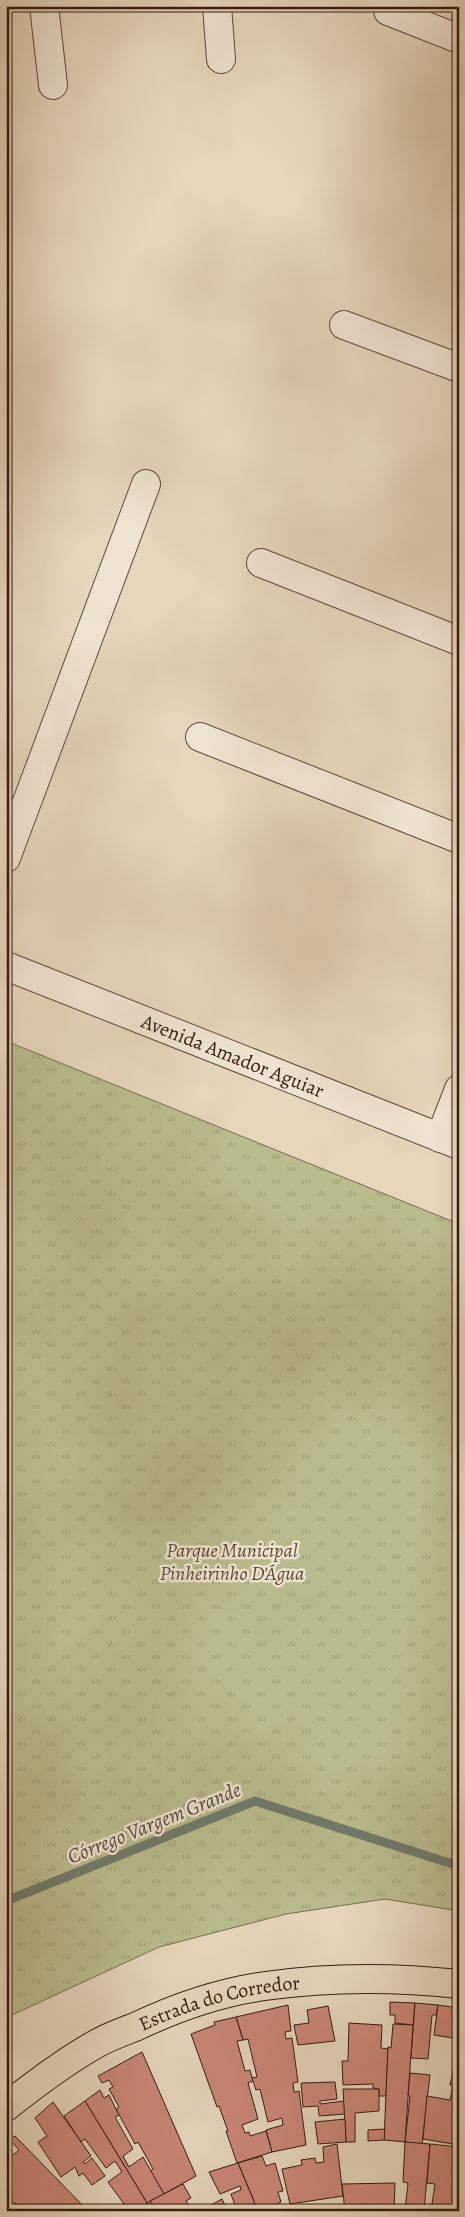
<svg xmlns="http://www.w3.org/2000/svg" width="465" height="2217" font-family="Alegreya,serif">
<defs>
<pattern id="grass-tufts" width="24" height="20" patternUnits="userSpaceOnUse" patternTransform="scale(1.25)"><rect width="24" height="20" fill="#babc8d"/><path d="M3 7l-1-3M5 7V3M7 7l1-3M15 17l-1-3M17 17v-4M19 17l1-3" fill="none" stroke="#a0a178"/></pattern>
</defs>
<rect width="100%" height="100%" fill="#e6d6bc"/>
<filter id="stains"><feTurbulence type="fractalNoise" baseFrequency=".004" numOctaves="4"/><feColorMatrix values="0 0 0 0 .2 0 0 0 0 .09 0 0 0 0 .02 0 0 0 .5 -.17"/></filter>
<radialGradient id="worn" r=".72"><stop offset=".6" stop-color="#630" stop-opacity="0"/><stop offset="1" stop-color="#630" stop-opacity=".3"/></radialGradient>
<path fill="url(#grass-tufts)" stroke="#786c4e" d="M 6,1041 L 459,1224 L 459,1911 L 385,1899 L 286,1914 L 159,1947 L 12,2015 L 6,2020 Z"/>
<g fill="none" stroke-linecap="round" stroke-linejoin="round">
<path stroke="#707a6d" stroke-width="9" d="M 6,1901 L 255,1801 L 459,1866"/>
</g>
<g fill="#cb8677" stroke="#351b0f">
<path d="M 390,2002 L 415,2003 L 413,2025 L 395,2023 L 395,2015 L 390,2015 Z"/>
<path d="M 415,2003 L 438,2005 L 436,2015 L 432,2015 L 428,2059 L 411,2058 Z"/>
<path d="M 288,2005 L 291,2031 L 285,2032 L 286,2039 L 292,2038 L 298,2082 L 293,2083 L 294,2092 L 299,2091 L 306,2145 L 272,2152 L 266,2130 L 283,2125 L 282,2118 L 268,2122 L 260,2089 L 256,2090 L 252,2078 L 257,2077 L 248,2039 L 243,2040 L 236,2017 Z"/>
<path d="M 438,2005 L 459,2008 L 459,2039 L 434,2035 Z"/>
<path d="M 328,2006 L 335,2041 L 298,2045 L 294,2025 L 309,2023 L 307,2010 Z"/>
<path d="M 236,2017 L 243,2040 L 237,2041 L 245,2071 L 250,2070 L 253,2081 L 248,2083 L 258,2119 L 242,2125 L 245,2133 L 249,2132 L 250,2136 L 266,2131 L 272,2152 L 237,2163 L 226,2131 L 228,2131 L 219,2106 L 217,2107 L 191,2034 L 215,2025 L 214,2022 Z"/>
<path d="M 349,2023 L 382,2025 L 381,2048 L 388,2049 L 386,2096 L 379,2096 L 379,2089 L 373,2088 L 373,2084 L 343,2085 L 342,2061 L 348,2061 Z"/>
<path d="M 393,2024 L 413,2025 L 405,2142 L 384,2140 L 388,2047 L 391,2048 Z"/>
<path d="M 142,2052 L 196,2176 L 164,2194 L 150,2171 L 153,2169 L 138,2142 L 135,2144 L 116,2109 L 119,2107 L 109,2089 L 113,2087 L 109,2080 L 102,2083 L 98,2076 Z"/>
<path d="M 455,2063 L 459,2063 L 459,2086 L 450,2085 Z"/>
<path d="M 410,2073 L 430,2075 L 422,2144 L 405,2142 L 410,2096 L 408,2095 Z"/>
<path d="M 335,2082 L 337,2099 L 320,2101 L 320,2104 L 344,2101 L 345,2114 L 319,2116 L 318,2106 L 303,2107 L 301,2083 Z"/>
<path d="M 453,2085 L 459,2086 L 459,2145 L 423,2139 L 427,2096 L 450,2100 Z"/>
<path d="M 343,2089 L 379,2089 L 379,2111 L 355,2113 L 355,2142 L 346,2142 Z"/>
<path d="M 100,2090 L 104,2098 L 109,2095 L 119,2115 L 115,2117 L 133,2149 L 123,2156 L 129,2167 L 143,2157 L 164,2194 L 147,2203 L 85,2101 Z"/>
<path d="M 85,2101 L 147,2203 L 139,2211 L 129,2211 L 108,2182 L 122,2172 L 115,2161 L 106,2168 L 85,2139 L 81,2142 L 64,2116 Z"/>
<path d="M 53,2102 L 91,2156 L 83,2162 L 85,2164 L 92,2158 L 105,2176 L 92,2185 L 83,2173 L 79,2176 L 75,2167 L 61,2177 L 38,2142 L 47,2136 L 35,2118 Z"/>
<path d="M 345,2119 L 346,2142 L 318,2144 L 315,2122 Z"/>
<path d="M 385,2129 L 384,2140 L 368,2141 L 368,2130 Z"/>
<path d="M 15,2136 L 88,2211 L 27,2211 L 6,2198 L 6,2148 L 13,2155 L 19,2150 L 10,2140 Z"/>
<path d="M 405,2142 L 430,2144 L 424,2211 L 405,2211 L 408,2183 L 403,2182 Z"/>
<path d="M 337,2144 L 343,2196 L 290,2204 L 282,2169 L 302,2165 L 301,2160 L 315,2158 L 316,2163 L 324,2162 L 323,2147 Z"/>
<path d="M 430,2144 L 459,2147 L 459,2183 L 454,2211 L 431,2211 L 435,2184 L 427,2183 Z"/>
<path d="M 262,2156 L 266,2166 L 275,2163 L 283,2191 L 278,2192 L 281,2202 L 278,2203 L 280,2211 L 258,2211 L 238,2163 Z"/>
<path d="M 238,2163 L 258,2211 L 230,2211 L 236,2208 L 231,2194 L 241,2190 L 240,2186 L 220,2194 L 209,2172 Z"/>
<path d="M 395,2183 L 394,2211 L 345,2211 L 342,2184 Z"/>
<path d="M 183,2184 L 191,2198 L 186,2201 L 193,2211 L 157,2211 L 150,2201 Z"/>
<path d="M 222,2199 L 228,2211 L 200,2211 Z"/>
<path d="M 150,2201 L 157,2211 L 139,2211 L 147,2203 Z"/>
</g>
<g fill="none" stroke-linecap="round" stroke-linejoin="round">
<g stroke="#614a3a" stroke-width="30">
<g id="minor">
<path d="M 44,6 L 53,85"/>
<path d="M 217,6 L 221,59"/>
<path d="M 388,11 L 459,39"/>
<path d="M 344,325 L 459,368"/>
<path d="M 261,563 L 459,641"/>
<path d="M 200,737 L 459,839"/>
<path d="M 6,858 L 146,484"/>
<path id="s1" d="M 6,966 L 459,1145"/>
<path d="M 440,1138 L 459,1089"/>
</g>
</g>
<g stroke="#351b0f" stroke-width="30">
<g id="major">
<path id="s2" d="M 6,2107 C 35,2084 64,2062 96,2044 C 108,2037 122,2032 135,2027 C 175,2008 221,1992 265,1986 C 328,1977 395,1977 459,1984"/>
</g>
</g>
<use href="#minor" stroke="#efe4d3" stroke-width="28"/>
<use href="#major" stroke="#e6d6bc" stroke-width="28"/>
</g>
<g text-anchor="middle" stroke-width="5" stroke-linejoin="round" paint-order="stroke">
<g font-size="20" fill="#351b0f" stroke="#efe4d3">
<text dy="7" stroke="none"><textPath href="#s1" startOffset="244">Avenida Amador Aguiar</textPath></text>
<text dy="7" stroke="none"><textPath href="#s2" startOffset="241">Estrada do Corredor</textPath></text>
</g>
<g font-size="20" font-style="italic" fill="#5d4b35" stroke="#efe4d3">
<text x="232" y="1557">Parque Municipal<tspan x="232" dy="23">Pinheirinho D'Água</tspan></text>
</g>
<g font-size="21" font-style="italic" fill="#524a3e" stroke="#efe4d3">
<text transform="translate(154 1823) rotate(-22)" y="7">Córrego Vargem Grande</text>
</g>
</g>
<rect width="465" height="2217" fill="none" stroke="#e6d6bc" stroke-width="25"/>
<rect x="8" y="8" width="450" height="2202" fill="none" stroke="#351b0f" stroke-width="2.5"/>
<rect x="12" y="12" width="440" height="2192" fill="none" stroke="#351b0f"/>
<rect width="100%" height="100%" filter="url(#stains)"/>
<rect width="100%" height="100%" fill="url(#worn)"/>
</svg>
